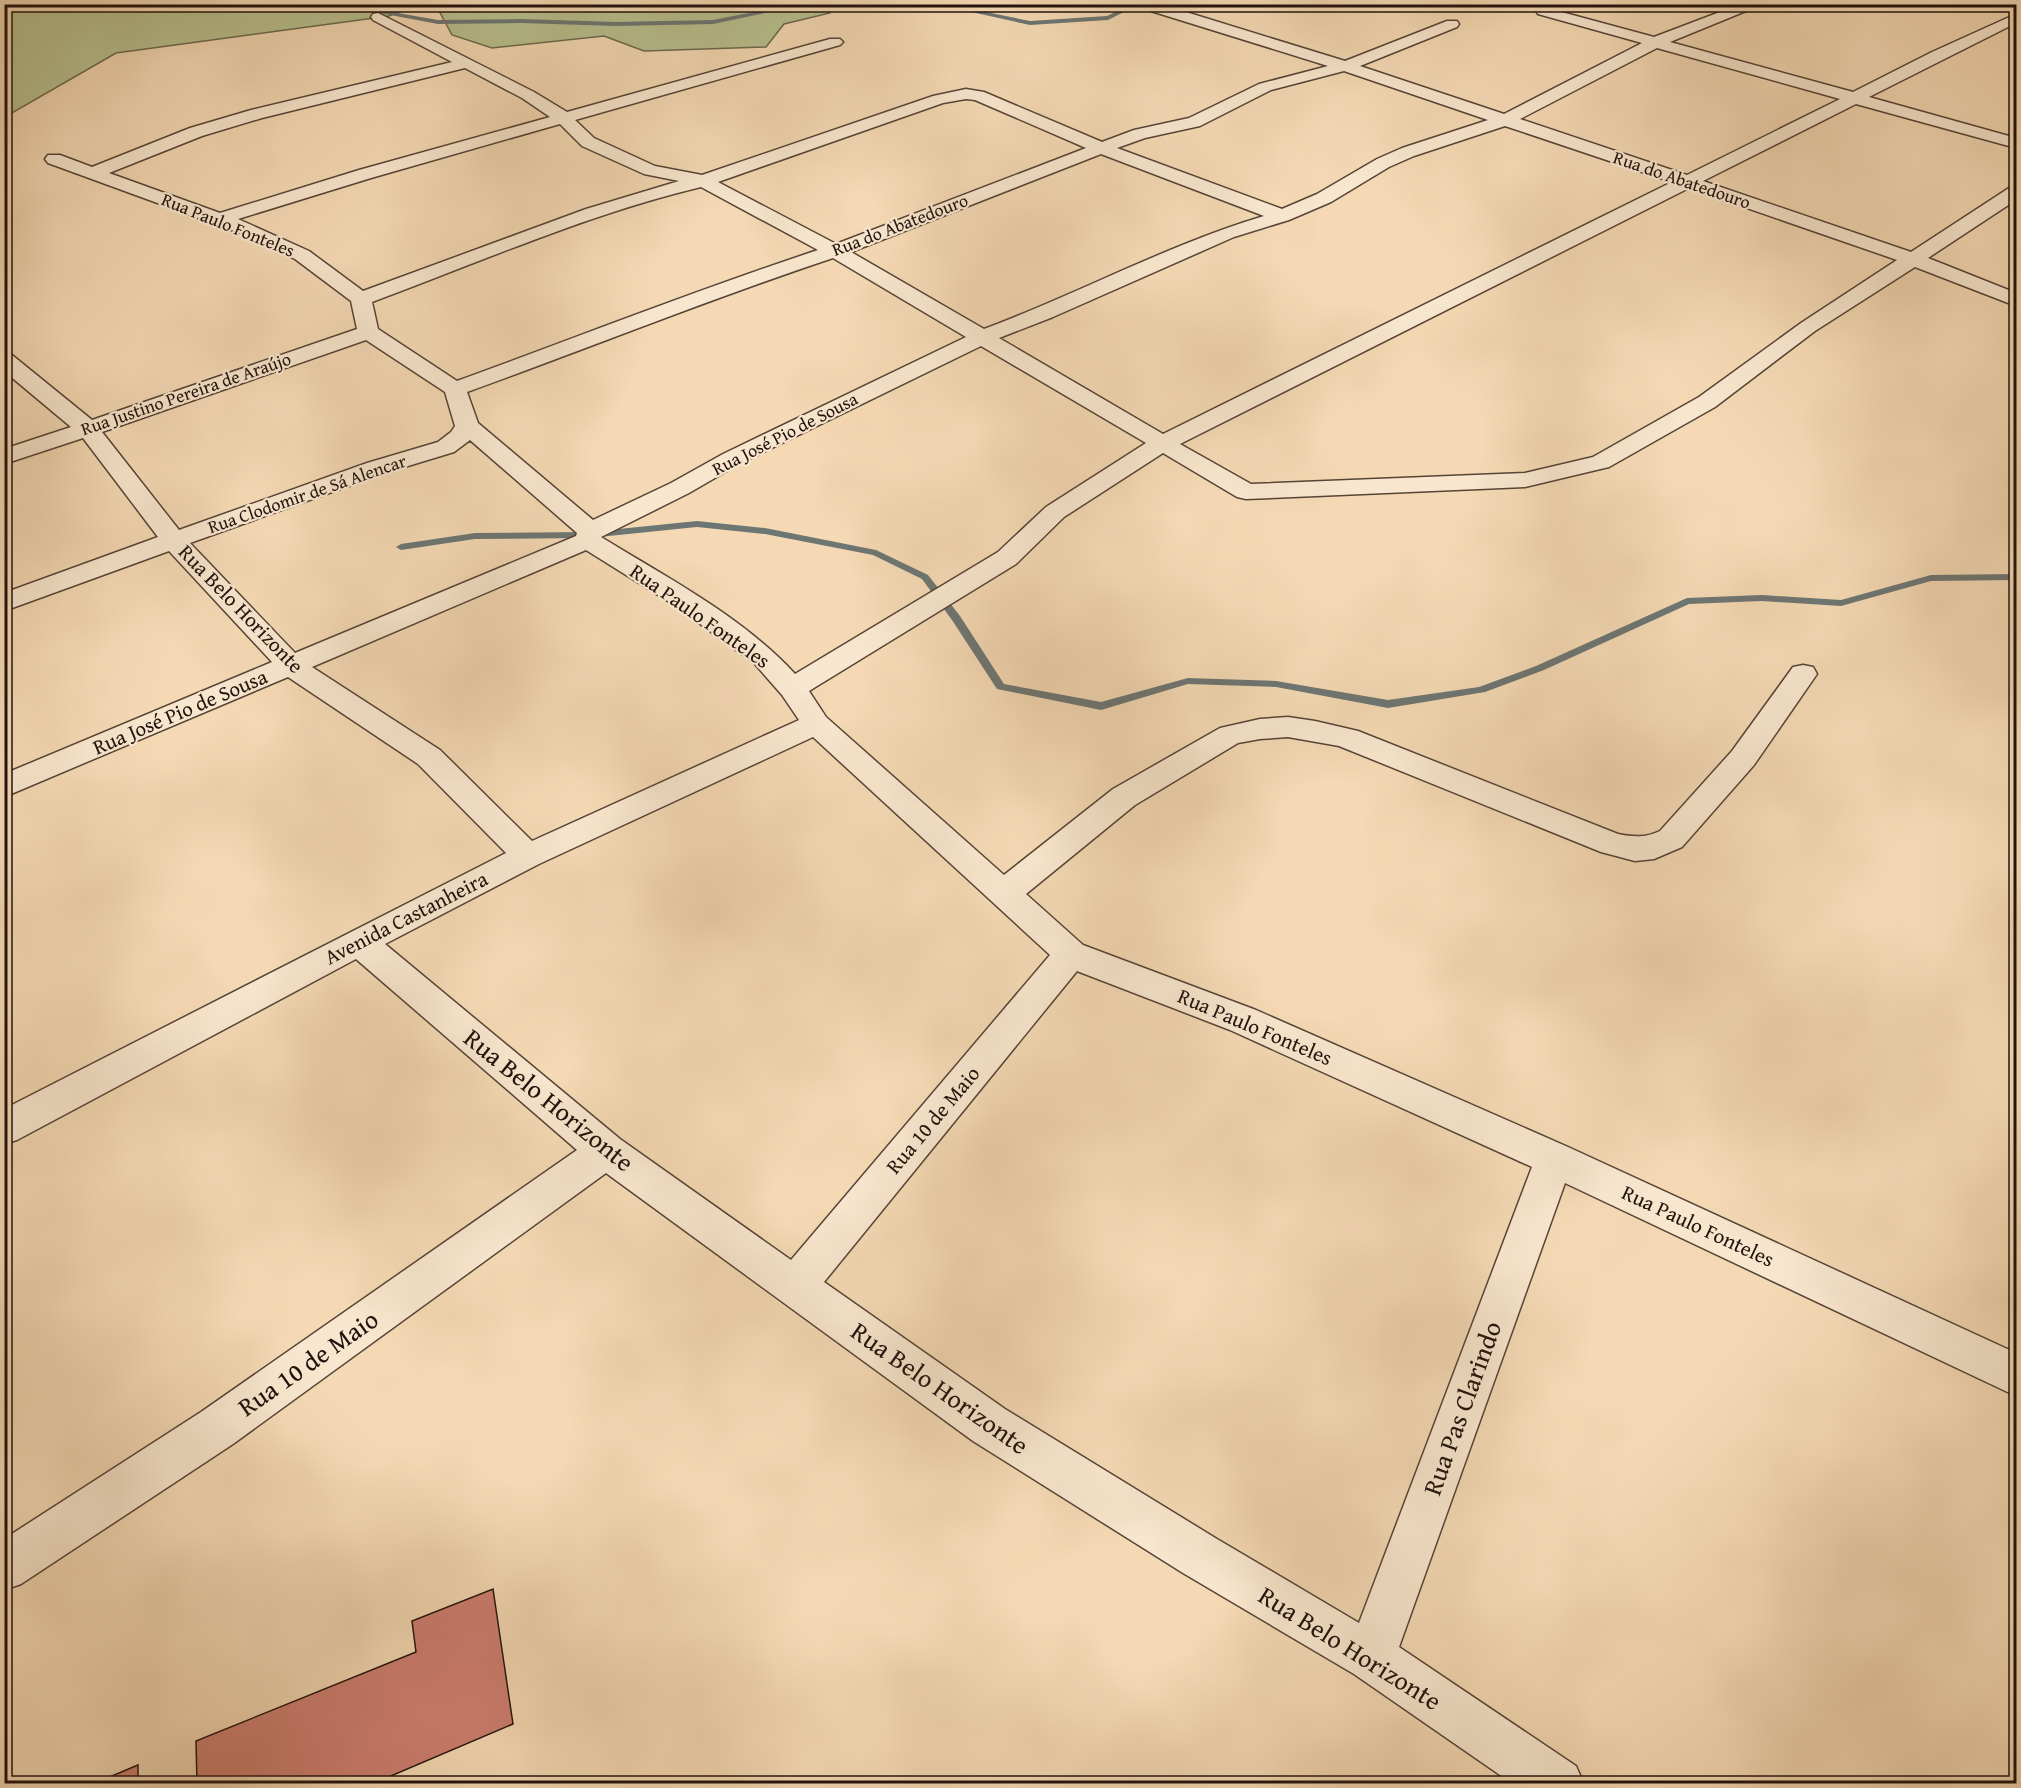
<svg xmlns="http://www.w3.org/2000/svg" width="2021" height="1788" font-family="'Gentium Book Plus',serif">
<rect width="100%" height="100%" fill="#f4d9b4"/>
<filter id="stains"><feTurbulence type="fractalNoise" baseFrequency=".00333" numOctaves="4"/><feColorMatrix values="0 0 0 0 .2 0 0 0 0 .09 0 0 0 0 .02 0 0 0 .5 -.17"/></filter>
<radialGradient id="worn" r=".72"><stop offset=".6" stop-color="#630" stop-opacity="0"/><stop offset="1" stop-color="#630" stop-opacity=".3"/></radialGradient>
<g fill="#b8c08f" stroke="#6c694e" stroke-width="1.5">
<path d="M 5,5 L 416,5 L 389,16 L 116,53 L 5,117 Z"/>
<path d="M 501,5 L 829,4 L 830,13 L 784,24 L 766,47 L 644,51 L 604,36 L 492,48 L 452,35 L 438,9 L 486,9 Z"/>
</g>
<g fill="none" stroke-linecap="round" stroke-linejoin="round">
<g fill="#6d7673" fill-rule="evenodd">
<path d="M 332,4 L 346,4 L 438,20 L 521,19 L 616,22 L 713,20 L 794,4 L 807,4 L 713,24 L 616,26 L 521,23 L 438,24 Z"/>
<path d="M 935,4 L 947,4 L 1030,21 L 1107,16 L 1133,4 L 1140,4 L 1108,20 L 1030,25 Z"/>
<path d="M 697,521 L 765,528 L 876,550 L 928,575 L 960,616 L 1004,684 L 1101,702 L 1188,678 L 1276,681 L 1388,700 L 1479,687 L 1536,666 L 1687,598 L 1762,595 L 1841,600 L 1931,575 L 2016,574 L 2016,580 L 1931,581 L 1841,606 L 1762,601 L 1689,604 L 1544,670 L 1485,692 L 1388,708 L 1276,687 L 1188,684 L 1101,710 L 997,689 L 952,620 L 922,579 L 873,555 L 765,534 L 697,527 L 589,538 L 475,539 L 401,550 L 396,547 L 401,544 L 475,533 L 589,532 Z"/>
</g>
</g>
<g fill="#cd7e70" stroke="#21120c" stroke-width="1.5">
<path d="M 493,1589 L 513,1724 L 372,1784 L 197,1784 L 196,1741 L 416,1652 L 412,1621 Z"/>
<path d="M 138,1765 L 138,1784 L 93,1784 Z"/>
</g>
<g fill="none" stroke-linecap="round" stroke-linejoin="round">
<g stroke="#564436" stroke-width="3">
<path id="minor" d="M 1136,4 L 1160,4 L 1345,61 L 1447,21 L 1457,21 L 1459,24 L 1457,27 L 1360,66 L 1504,114 L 1642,43 L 1538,14 L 1536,11 L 1543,7 L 1654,37 L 1741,4 L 1763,4 L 1670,42 L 1853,92 L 1932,52 L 2016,14 L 2016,23 L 1869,97 L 2016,138 L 2016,148 L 1856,104 L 1703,181 L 1911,252 L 2009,188 L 2016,187 L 2016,200 L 1928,258 L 2016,293 L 2016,306 L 1915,267 L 1815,331 L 1715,407 L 1609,467 L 1525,487 L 1246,499 L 1237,497 L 1163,453 L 1064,517 L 1016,564 L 809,691 L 826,717 L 1004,875 L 1113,789 L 1220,728 L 1260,719 L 1288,717 L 1315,721 L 1358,731 L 1618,834 C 1634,837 1645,838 1660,831 L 1732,751 L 1793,667 L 1803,665 L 1813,667 L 1817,674 L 1754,765 L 1682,847 L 1654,859 L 1635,861 L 1601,852 L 1339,746 L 1288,737 L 1260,739 L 1238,743 L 1135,805 L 1026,894 L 1083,945 L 1256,1010 L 1568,1147 L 2016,1353 L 2016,1396 L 1565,1183 L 1399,1647 L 1576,1766 L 1584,1784 L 1513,1784 L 1354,1674 L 1183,1573 L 973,1441 L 606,1173 L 233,1444 L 21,1584 L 4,1590 L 4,1539 L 201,1412 L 577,1150 L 356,959 L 17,1140 L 4,1144 L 4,1109 L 506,853 L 418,764 L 288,677 L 4,797 L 4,774 L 272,662 L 169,551 L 4,611 L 4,593 L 158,537 L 83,438 L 4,464 L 4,449 L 71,427 L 4,371 L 4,354 L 12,355 L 92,420 L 357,329 L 351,301 L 295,259 L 245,235 L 48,163 L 45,159 L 48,155 L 60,155 L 92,167 L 190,128 L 251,110 L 452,62 L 373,20 L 371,17 L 373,14 L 378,13 L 534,92 L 567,112 L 830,39 L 840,39 L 843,42 L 840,45 L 575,120 L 594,138 L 655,166 L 702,175 L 933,96 L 966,89 L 984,92 L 1102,142 L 1134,130 L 1189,118 L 1259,84 L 1328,66 L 1138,7 ZM 1657,48 L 1840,99 L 1687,175 L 1520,119 ZM 465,68 L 522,98 L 550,117 L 359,170 L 220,213 L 109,173 L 202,136 L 262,118 ZM 1344,71 L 1488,120 L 1402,148 L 1377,159 L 1317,194 L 1282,209 L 1117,148 L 1145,138 L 1200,126 L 1271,90 ZM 966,99 L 975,100 L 1086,148 L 836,244 L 718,182 L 943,103 ZM 560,124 L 582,146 L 644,174 L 679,181 L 586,209 L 363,291 L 309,251 L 238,219 L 371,178 ZM 1505,126 L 1672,182 L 1163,434 L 999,338 L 1053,317 L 1234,237 L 1289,220 L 1331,202 L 1389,167 L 1414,156 ZM 1101,154 L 1264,216 C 1167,245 1078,294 984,329 L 851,252 ZM 701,187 L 818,250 C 697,290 578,337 457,381 L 378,329 L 372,302 C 480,262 588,214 701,187 ZM 1689,188 L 1897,260 L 1801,323 L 1699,397 L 1593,457 L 1525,473 L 1251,484 L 1180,444 ZM 833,258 L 966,337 L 723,454 L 671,483 L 593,520 L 478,423 L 467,392 C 589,348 710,299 833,258 ZM 366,340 L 445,392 L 455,426 L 451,432 L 438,442 L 367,463 L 179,530 L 102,432 ZM 981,346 L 1146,443 L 1046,507 L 998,552 L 795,674 C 743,617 666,577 601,537 L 689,493 L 739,464 ZM 470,440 L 577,533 L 576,536 L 295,653 L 190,543 L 385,473 L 454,452 ZM 586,550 L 674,605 L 754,663 L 782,695 L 799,720 L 532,841 L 440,750 L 312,667 ZM 813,737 L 1050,955 L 791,1260 L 620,1139 L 385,944 L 539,864 ZM 1077,971 L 1230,1030 L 1532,1167 L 1359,1623 L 1217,1539 L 1005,1409 L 824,1282 Z"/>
</g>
<use href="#minor" fill="#f8e6ce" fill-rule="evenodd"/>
</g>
<g text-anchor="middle" stroke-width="4.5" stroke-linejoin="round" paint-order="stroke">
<g font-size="18" fill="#21120c" stroke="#f8e6ce">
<text transform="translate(1682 180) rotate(19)" y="6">Rua do Abatedouro</text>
<text transform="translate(228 225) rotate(22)" y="6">Rua Paulo Fonteles</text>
<text transform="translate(900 225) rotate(-21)" y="6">Rua do Abatedouro</text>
<text transform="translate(186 394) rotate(-19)" y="6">Rua Justino Pereira de Araújo</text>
<text transform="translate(785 434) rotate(-27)" y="6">Rua José Pio de Sousa</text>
<text transform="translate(307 494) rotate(-19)" y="6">Rua Clodomir de Sá Alencar</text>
</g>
<g font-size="21" fill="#21120c" stroke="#f8e6ce">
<text transform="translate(241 609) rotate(46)" y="7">Rua Belo Horizonte</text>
<text transform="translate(700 616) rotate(35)" y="7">Rua Paulo Fonteles</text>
<text transform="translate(180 712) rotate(-23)" y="7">Rua José Pio de Sousa</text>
<text transform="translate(406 918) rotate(-27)" y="7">Avenida Castanheira</text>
<text transform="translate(1255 1027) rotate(23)" y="7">Rua Paulo Fonteles</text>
<text transform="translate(933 1120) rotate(-50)" y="7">Rua 10 de Maio</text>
<text transform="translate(1698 1226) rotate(25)" y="7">Rua Paulo Fonteles</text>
</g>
<g font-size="26" fill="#21120c" stroke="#f8e6ce">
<text transform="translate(549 1100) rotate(39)" y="9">Rua Belo Horizonte</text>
<text transform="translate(308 1363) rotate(-35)" y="9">Rua 10 de Maio</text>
<text transform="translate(940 1388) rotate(35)" y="9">Rua Belo Horizonte</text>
<text transform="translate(1462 1408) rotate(-70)" y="9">Rua Pas Clarindo</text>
<text transform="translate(1350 1648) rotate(32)" y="9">Rua Belo Horizonte</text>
</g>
</g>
<rect width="2021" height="1788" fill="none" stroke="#f4d9b4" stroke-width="24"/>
<rect x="6" y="6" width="2009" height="1776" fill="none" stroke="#21120c" stroke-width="3"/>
<rect x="12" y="12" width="1997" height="1764" fill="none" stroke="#21120c" stroke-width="1.5"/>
<rect width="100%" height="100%" filter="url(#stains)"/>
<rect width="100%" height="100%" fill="url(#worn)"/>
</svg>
